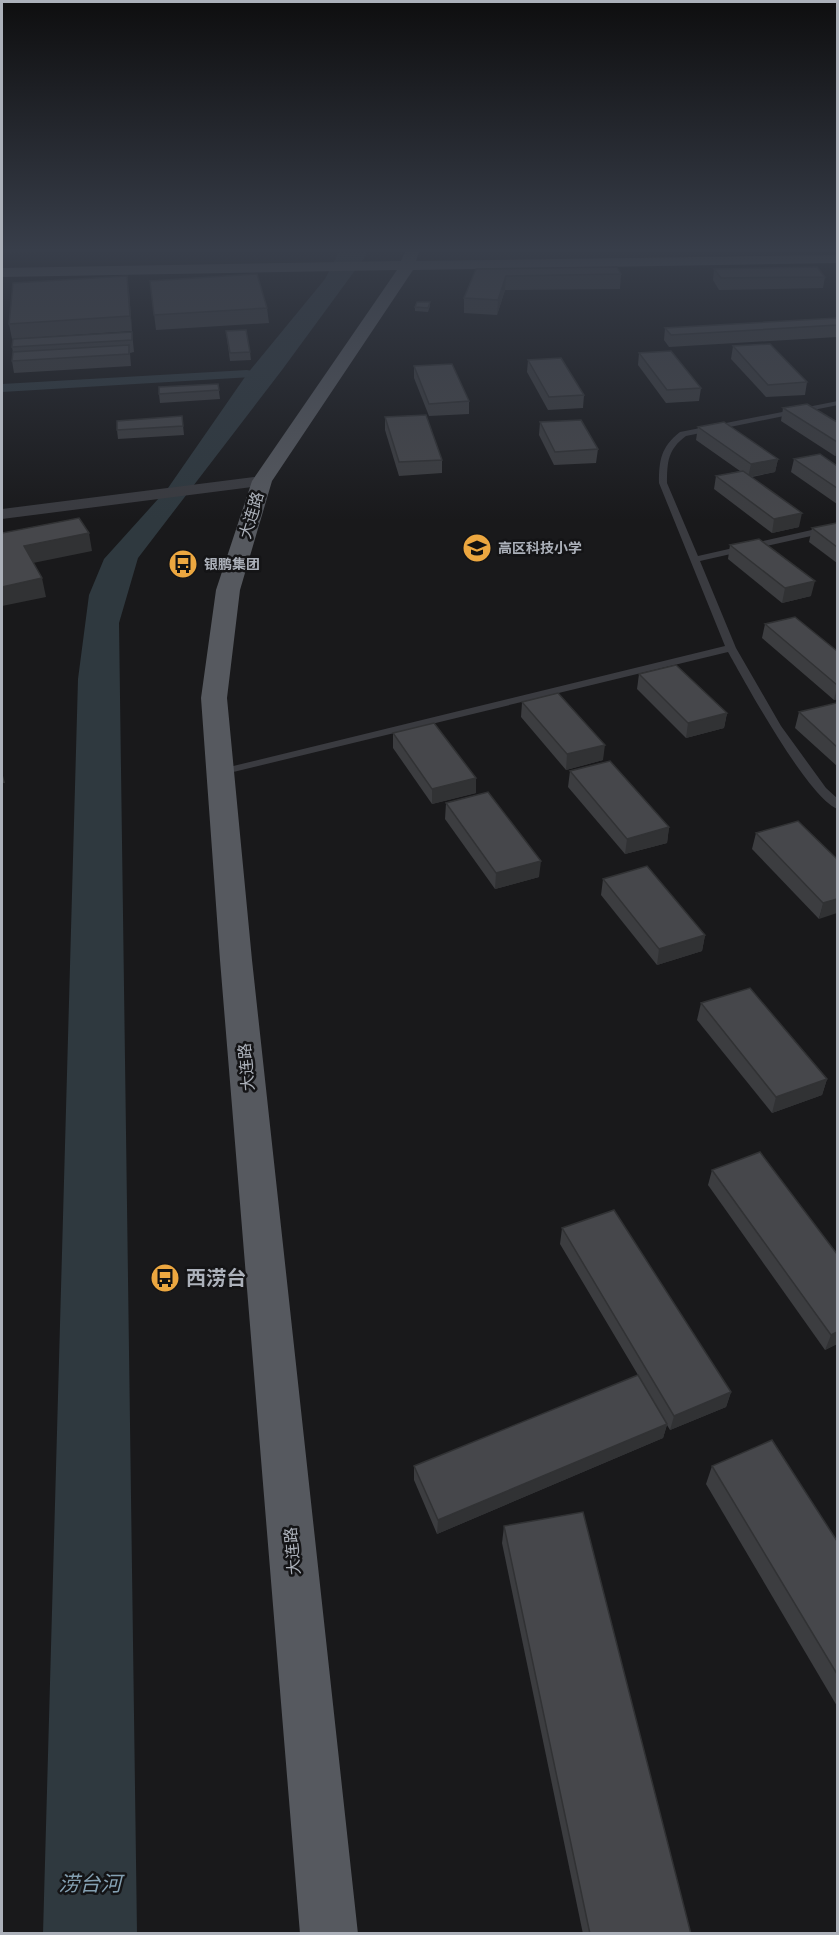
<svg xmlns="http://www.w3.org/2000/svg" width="839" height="1935" font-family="Roboto,'Noto Sans SC',sans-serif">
<rect width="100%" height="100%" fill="#19191b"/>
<path fill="#2f393f" d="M 337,250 L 366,250 L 367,254 L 282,370 L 138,558 L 119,623 L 137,1933 L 43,1934 L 78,679 L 89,595 L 104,559 L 168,488 L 247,374 L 325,279 L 338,254 Z"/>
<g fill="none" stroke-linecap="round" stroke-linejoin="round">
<path fill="#2f393f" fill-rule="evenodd" d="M 247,370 L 252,371 L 254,374 L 252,377 L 2,392 L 2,384 Z"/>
<path fill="#3a3b40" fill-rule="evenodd" d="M 838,401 L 838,405 L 686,436 C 668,449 667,462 667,483 L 698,556 L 838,524 L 838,530 L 700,561 L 736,648 L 781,726 L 826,788 L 838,799 L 838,809 C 809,800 745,682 728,652 L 221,775 L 215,772 L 221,769 L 725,646 L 659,483 C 659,460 661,447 680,432 Z"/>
<path fill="#3a3b40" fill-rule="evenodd" d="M 262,476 L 268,477 L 270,481 L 268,485 L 2,519 L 2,509 Z"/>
<path fill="#56595f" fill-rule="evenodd" d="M 406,250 L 420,250 L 416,261 L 838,255 L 838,263 L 413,270 L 272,481 L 240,590 L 227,698 L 252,960 L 358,1934 L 300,1934 L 220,960 L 201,698 L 216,590 L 252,481 L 397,270 L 2,277 L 2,268 L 401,261 Z"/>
</g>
<g fill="#3c3d40">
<path d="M 2,250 L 115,250 L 115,251 L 2,253 Z"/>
<path d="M 476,269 L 621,274 L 620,289 L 505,290 L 497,315 L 464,313 L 464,298 Z"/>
<path d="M 714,269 L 825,277 L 823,288 L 719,290 L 713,280 Z"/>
<path d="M 150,281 L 267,308 L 269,323 L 156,330 Z"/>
<path d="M 129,291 L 132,331 L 12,339 L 9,324 Z"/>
<path d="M 430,302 L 430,306 L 428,312 L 415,311 L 415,307 Z"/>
<path d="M 837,318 L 837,337 L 669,347 L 664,340 L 665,328 Z"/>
<path d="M 226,331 L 250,352 L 251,360 L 230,361 Z"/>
<path d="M 132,332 L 134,352 L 130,353 L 131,366 L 14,373 L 12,361 L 13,353 L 12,347 Z"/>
<path d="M 733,346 L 807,382 L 805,395 L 766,397 L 731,359 Z"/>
<path d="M 639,353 L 701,388 L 699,401 L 666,403 L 638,365 Z"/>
<path d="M 528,360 L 584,395 L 583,408 L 548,410 L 527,372 Z"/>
<path d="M 414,366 L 469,401 L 469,414 L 429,416 L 414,378 Z"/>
<path d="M 218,384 L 220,399 L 160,403 L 159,394 Z"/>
<path d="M 783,408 L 837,422 L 837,455 L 835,456 L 781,421 Z"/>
<path d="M 182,416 L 184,435 L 118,439 L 117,430 Z"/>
<path d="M 385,417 L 442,460 L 442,473 L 399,476 L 385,430 Z"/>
<path d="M 540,422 L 598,449 L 596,463 L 554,465 L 539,435 Z"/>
<path d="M 698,427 L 778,459 L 775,472 L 752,477 L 799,527 L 772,533 L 714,489 L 716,476 L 740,471 L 696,440 Z"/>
<path d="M 794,459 L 837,466 L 837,504 L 791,472 Z"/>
<path d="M 837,523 L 837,563 L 809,542 L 812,528 Z"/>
<path d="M 730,545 L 811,596 L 782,603 L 728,559 Z"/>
<path d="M 765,624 L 837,651 L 837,699 L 834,700 L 762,638 Z"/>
<path d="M 639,674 L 727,713 L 724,728 L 686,738 L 637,689 Z"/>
<path d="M 522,702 L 603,760 L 566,770 L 521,717 Z"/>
<path d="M 837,704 L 837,766 L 795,728 L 799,712 Z"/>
<path d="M 393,733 L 476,778 L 476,793 L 432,804 L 393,748 Z"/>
<path d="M 570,771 L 669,827 L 667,843 L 625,854 L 568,787 Z"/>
<path d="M 446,803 L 539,877 L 495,889 L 445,819 Z"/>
<path d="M 756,833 L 837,859 L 819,919 L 752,849 Z"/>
<path d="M 603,879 L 705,935 L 702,951 L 657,965 L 601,895 Z"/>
<path d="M 701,1003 L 827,1079 L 822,1095 L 772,1113 L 697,1020 Z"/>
<path d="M 712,1170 L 837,1254 L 837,1344 L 825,1350 L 708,1185 Z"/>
<path d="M 562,1228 L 731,1392 L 726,1407 L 670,1430 L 667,1425 L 663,1438 L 437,1534 L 414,1480 L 414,1466 L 638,1375 L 560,1244 Z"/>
<path d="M 712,1466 L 837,1541 L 837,1706 L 706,1484 Z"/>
<path d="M 504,1526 L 691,1934 L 583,1934 L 502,1543 Z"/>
</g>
<g fill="#313234">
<path d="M 127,276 L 129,291 L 132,331 L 130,316 Z"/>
<path d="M 506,276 L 505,290 L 497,315 L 498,300 Z"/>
<path d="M 837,445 L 837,455 L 835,456 Z"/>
<path d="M 778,459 L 775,472 L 748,477 L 751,464 Z"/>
<path d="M 802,513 L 799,527 L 772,533 L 774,519 Z"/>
<path d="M 89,533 L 92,551 L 28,564 L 24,546 Z"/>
<path d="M 42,578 L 46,597 L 2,606 L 2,587 Z"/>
<path d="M 815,581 L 811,596 L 782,603 L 785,588 Z"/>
<path d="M 837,686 L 837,699 L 834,700 Z"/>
<path d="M 727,713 L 724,728 L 686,738 L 688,723 Z"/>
<path d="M 605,745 L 603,760 L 566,770 L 567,754 Z"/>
<path d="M 2,772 L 5,783 L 2,783 Z"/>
<path d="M 476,778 L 476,793 L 432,804 L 432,789 Z"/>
<path d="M 669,827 L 667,843 L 625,854 L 627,839 Z"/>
<path d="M 541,861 L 539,877 L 495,889 L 496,873 Z"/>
<path d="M 837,899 L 837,913 L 819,919 L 823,903 Z"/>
<path d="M 705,935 L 702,951 L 657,965 L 659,949 Z"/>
<path d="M 827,1079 L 822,1095 L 772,1113 L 776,1097 Z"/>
<path d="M 837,1332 L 837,1344 L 825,1350 L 831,1335 Z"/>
<path d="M 731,1392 L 726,1407 L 670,1430 L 674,1416 Z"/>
<path d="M 667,1424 L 663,1438 L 437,1534 L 438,1520 Z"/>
</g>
<g fill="#46474b" stroke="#313234" stroke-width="1.5">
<path d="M 617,267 L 621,274 L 506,276 L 498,300 L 464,298 L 476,269 Z"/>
<path d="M 817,267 L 825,277 L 721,278 L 714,269 Z"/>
<path d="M 257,274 L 267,308 L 154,315 L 150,281 Z"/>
<path d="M 127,276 L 130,316 L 9,324 L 13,283 Z"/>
<path d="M 417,302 L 430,302 L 428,308 L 415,307 Z"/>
<path d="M 837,318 L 837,325 L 671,335 L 665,328 Z"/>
<path d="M 246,330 L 250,352 L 230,353 L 226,331 Z"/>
<path d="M 132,332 L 132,340 L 12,347 L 13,339 Z"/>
<path d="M 770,344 L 807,382 L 768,385 L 733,346 Z"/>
<path d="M 129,345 L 129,354 L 12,361 L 13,352 Z"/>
<path d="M 671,351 L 701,388 L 667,390 L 639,353 Z"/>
<path d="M 561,358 L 584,395 L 549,397 L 528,360 Z"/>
<path d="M 452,364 L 469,401 L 429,404 L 414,366 Z"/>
<path d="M 218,384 L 219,390 L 159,394 L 159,387 Z"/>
<path d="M 807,404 L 837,422 L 837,442 L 783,408 Z"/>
<path d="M 426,415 L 442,460 L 399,462 L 385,417 Z"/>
<path d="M 182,416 L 183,426 L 117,430 L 117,421 Z"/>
<path d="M 581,420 L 598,449 L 555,452 L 540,422 Z"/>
<path d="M 724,422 L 778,459 L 751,464 L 698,427 Z"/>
<path d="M 820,454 L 837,466 L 837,488 L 794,459 Z"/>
<path d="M 743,471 L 802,513 L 774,519 L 716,476 Z"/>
<path d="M 79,518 L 89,533 L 24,546 L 42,578 L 2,587 L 2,533 Z"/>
<path d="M 837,523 L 837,547 L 812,528 Z"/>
<path d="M 759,539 L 815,581 L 785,588 L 730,545 Z"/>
<path d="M 795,617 L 837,651 L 837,685 L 765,624 Z"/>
<path d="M 676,665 L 727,713 L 688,723 L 639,674 Z"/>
<path d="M 558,693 L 605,745 L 567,754 L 522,702 Z"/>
<path d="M 836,703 L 837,704 L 837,747 L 799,712 Z"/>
<path d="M 434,723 L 476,778 L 432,789 L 393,733 Z"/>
<path d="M 610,761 L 669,827 L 627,839 L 570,771 Z"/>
<path d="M 488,792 L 541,861 L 496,873 L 446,803 Z"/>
<path d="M 798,821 L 837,859 L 837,899 L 823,903 L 756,833 Z"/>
<path d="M 647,866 L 705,935 L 659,949 L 603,879 Z"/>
<path d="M 750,988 L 827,1079 L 776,1097 L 701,1003 Z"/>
<path d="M 760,1152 L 837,1254 L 837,1332 L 831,1335 L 712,1170 Z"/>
<path d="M 614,1210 L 731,1392 L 674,1416 L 562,1228 Z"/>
<path d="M 638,1375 L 667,1424 L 438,1520 L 414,1466 Z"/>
<path d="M 772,1440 L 837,1541 L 837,1674 L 712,1466 Z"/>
<path d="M 583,1512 L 691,1934 L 590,1934 L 504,1526 Z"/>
</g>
<linearGradient id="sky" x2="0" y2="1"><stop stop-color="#0e0e0f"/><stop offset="0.48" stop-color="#383e4a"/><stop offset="1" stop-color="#383e4a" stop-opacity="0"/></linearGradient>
<rect width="839" height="521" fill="url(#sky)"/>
<defs>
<g id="school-disc" transform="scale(1.5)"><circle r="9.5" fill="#eca740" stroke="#141416"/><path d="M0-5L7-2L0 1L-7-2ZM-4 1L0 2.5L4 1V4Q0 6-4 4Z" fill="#111"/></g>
<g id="bus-disc" transform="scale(1.5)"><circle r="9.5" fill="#eca740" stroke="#141416"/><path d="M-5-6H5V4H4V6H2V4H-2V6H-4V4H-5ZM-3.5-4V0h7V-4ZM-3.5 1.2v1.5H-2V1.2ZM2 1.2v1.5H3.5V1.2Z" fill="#111"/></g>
</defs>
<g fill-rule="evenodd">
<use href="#school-disc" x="477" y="548"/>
<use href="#bus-disc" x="183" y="564"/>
<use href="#bus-disc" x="165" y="1278"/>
</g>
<g text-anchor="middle" stroke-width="5" stroke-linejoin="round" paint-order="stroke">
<g font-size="14" font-weight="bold" fill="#acb1ba" stroke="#141416" text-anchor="start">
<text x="498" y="553">高区科技小学</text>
<text x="204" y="569">银鹏集团</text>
</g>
<g font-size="16" fill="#acb1ba" stroke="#141416">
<text transform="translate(251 515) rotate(-73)" y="6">大连路</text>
<text transform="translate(246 1067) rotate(-95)" y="6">大连路</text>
<text transform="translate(292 1551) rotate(-95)" y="6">大连路</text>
</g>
<g font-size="20" font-weight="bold" fill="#acb1ba" stroke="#141416" text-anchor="start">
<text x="186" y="1285">西涝台</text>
</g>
<g font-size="21" font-style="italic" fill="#85a1b3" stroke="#141416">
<text x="90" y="1891">涝台河</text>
</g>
</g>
<rect width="839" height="1935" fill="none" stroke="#acb1ba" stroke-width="6"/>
</svg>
